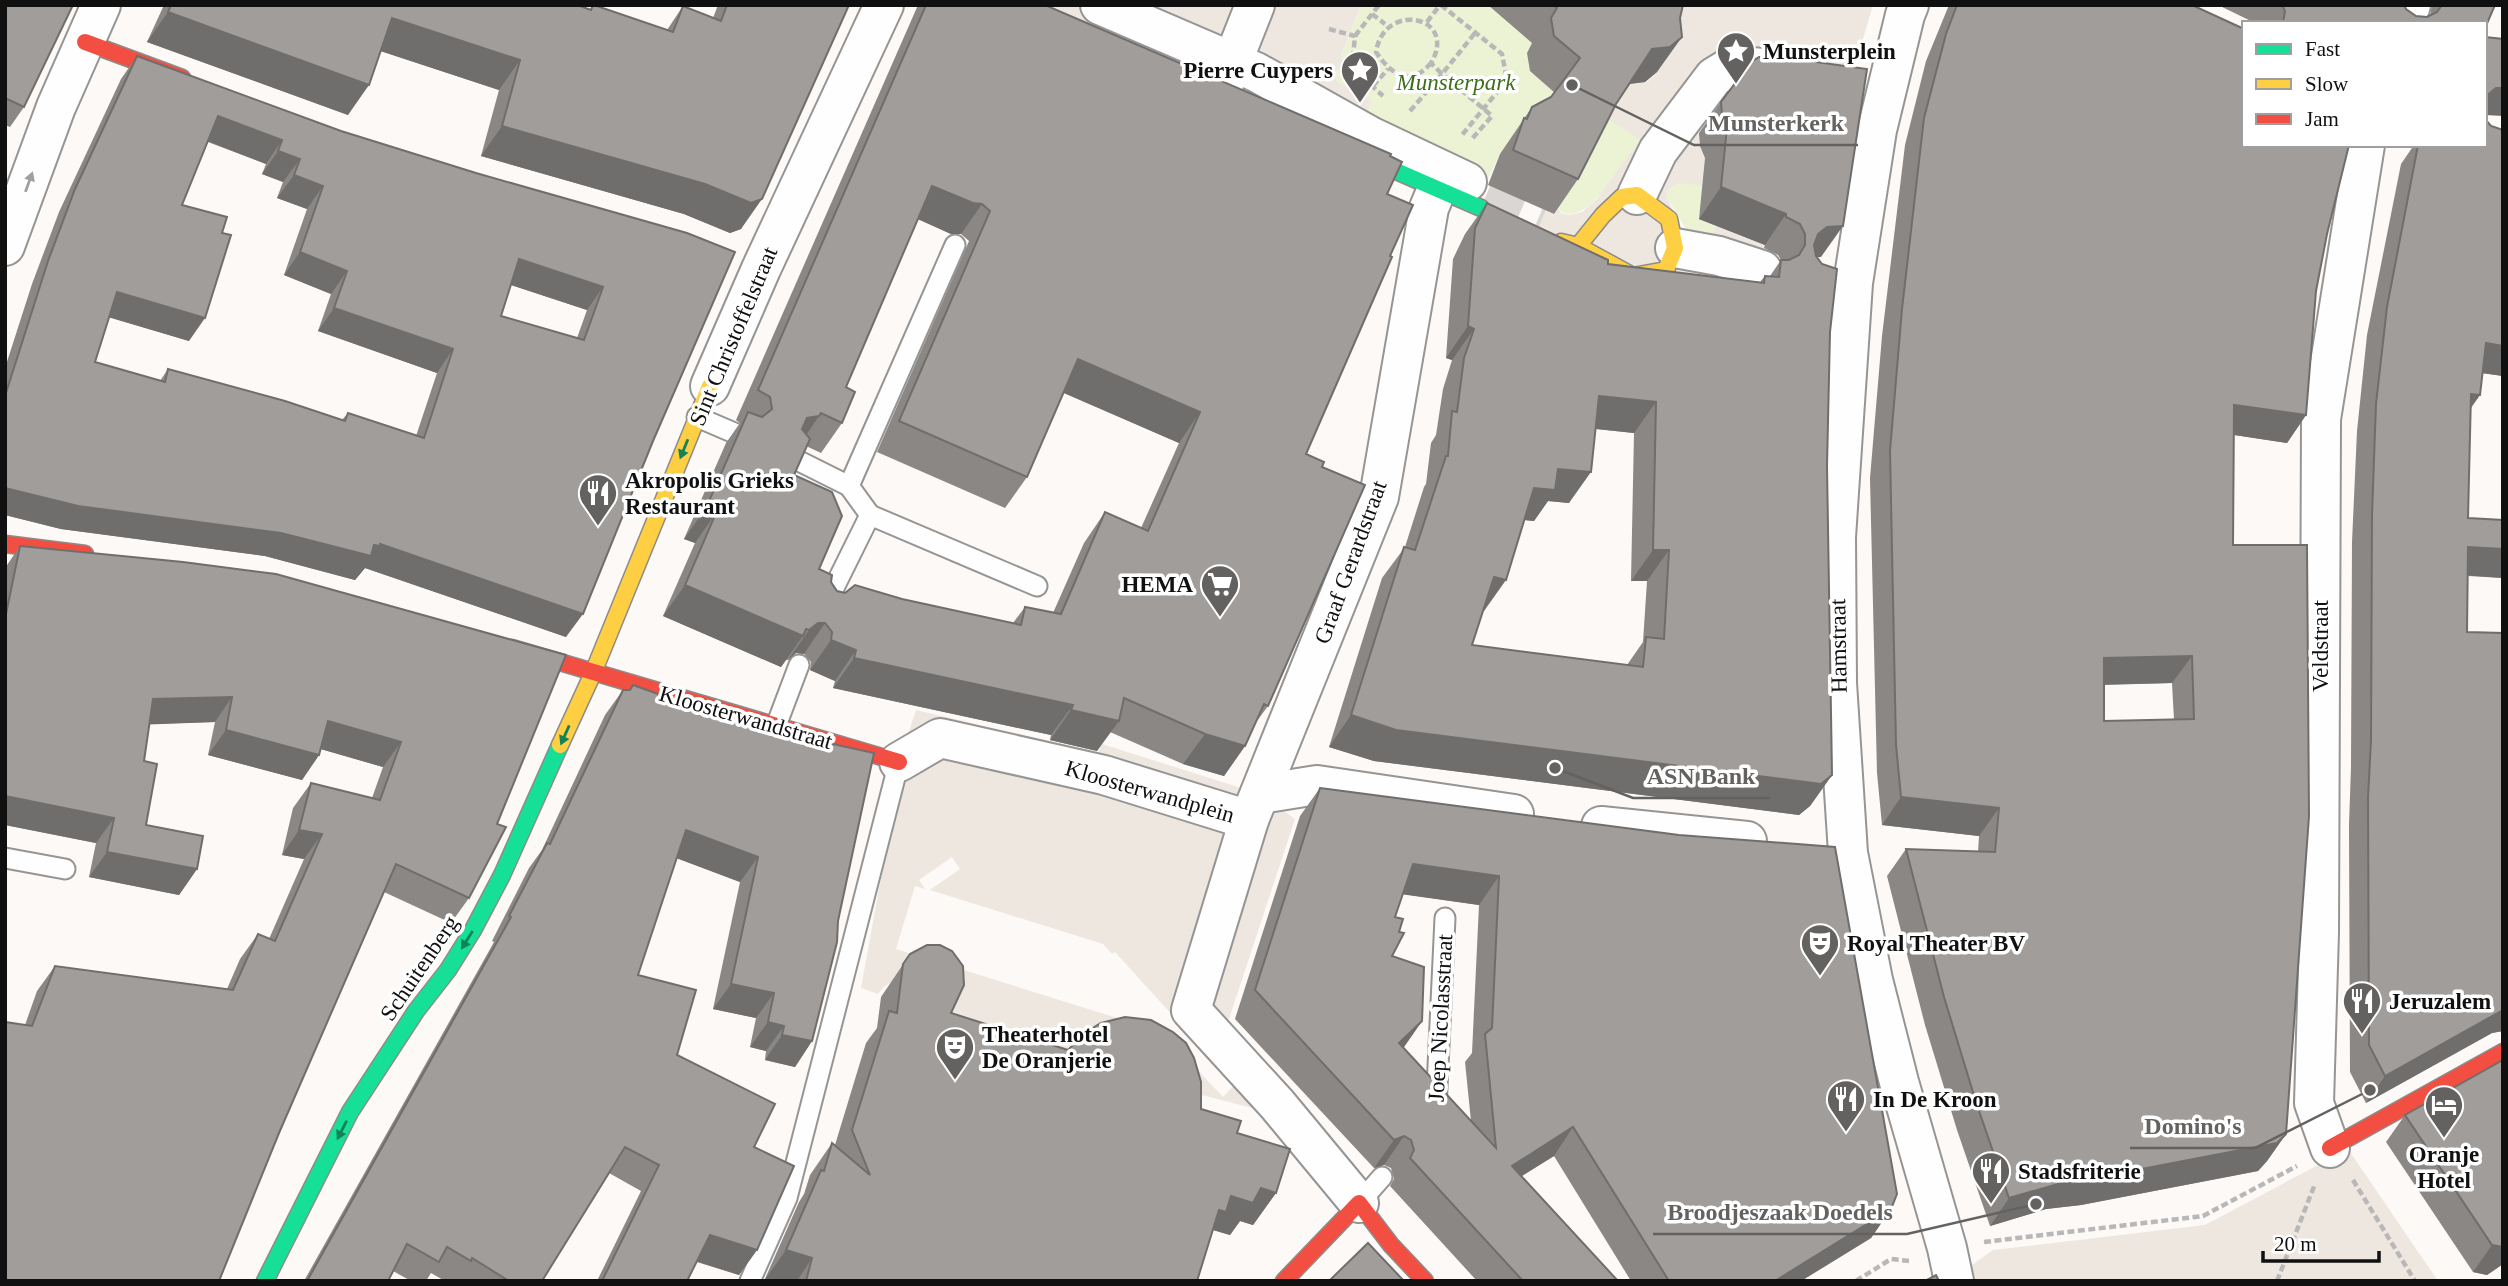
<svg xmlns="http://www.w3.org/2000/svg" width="2508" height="1286" font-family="'Times New Roman',serif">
<rect width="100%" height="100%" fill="#fcf9f6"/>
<g fill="#ecf2d4">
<path d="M 1361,5 L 1492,5 L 1534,41 L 1560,86 L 1529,129 L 1500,154 L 1488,179 L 1362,123 L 1372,101 L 1337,83 L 1336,70 L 1344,68 L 1341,57 Z"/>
<path d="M 1606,117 L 1640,140 C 1627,158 1583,236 1557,208 Z"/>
<path d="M 1678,182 L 1707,186 L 1698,218 L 1717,226 L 1711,239 L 1690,236 L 1667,197 L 1668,190 Z"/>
</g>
<g fill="#ede7e0" fill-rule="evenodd">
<path d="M 1035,5 L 1361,5 L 1341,56 L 1344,68 L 1336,70 L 1337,82 L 1372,101 L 1354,141 Z"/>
<path d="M 1646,5 L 1873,5 L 1847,93 L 1735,89 L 1711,101 L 1715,129 L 1707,186 L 1678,183 L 1668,190 L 1667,197 L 1681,229 L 1711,238 L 1717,226 L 1766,245 L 1757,309 L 1535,234 L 1546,211 L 1553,214 L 1557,208 L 1561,213 L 1569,215 L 1582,212 L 1597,199 L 1640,140 L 1575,97 L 1634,81 L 1647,82 L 1656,74 L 1657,68 Z"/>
<path d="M 916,710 L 1098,753 L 1102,744 L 1260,794 L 1295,819 L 1228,1022 L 1289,1092 L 1268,1112 L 1178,1089 L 944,1014 L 894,980 L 883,988 L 878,994 L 861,988 L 890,828 L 899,762 ZM 952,857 L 960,869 L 930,890 L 1103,944 L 1112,954 L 1115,952 L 1235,1084 L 1223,1097 L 1162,1032 L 896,949 L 915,886 L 925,889 L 919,880 Z"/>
<path d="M 2348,1149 L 2438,1281 L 1959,1281 L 1972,1265 L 1993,1250 L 2205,1225 Z"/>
</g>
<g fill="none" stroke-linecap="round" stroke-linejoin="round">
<path stroke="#d9d6d4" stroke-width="38" stroke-dasharray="38 19" stroke-linecap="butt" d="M 1488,191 L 1544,215"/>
<g stroke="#969594" stroke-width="23">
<g id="lane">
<path d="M 697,417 L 739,435"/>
<path d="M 793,458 L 849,486"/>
<path d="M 870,515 L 849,486 L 955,245"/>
<path d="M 823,610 L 870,515 L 1037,586"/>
<path d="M 776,726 L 799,665"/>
<path d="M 5,858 L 65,869"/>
<path d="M 1436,1109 L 1445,918"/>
<path d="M 1359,1203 L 1382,1177"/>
<path d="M 750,1281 L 787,1198 L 899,762"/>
</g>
</g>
<g stroke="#969594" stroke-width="42">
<g id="street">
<path d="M 1100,5 L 1256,72 L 1372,137 L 1467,182"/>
<path d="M 1909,5 L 1905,15 L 1877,130 L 1853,283 L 1836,537 L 1837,683 L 1848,853 L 1873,980 L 1899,1082 L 1947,1248 L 1954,1281"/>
<path d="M 2404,23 L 2411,5"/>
<path d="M 1223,86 L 1255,5"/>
<path d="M 1637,195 L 1658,151 L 1714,77 L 1732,66 L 1798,70"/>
<path d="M 5,246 L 56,107 L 101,5"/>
<path d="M 1675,248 L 1719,256 L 1762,270"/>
<path d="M 710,386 L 761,269 L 884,5"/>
<path d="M 899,762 L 940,738 L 1104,775 L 1249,820 L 1191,1010 L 1277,1104 L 1359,1203"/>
<path d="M 1260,794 L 1317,785 L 1514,814"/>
<path d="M 1249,820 L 1379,497 L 1429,208 L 1444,172"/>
<path d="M 1601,826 L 1747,841"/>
<path d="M 2330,1148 L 2314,1103 L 2319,932 L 2321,419 L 2365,145"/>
</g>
</g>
<g stroke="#8d8c8a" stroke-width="19">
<g id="fast">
<path d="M 1348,150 L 1481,208"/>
<path d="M 265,1281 L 350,1112 L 416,1011 L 448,970 L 473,930 L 502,875 L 560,745"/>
</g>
</g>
<g stroke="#8d8c8a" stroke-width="19">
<g id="slow">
<path d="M 1561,242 L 1578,246 L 1633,276 L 1666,270 L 1675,248 L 1669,219 L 1637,195 L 1622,197 L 1603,215 L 1578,246"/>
<path d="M 560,745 L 593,673 L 710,386"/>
</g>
</g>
<g stroke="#8d8c8a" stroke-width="19">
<g id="jam">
<path d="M 85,42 L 182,78"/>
<path d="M 5,544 L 85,554"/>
<path d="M 512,648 L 899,762"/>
<path d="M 2330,1148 L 2503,1052"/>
<path d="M 1284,1281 L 1359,1203 L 1391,1245 L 1425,1281"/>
</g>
</g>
<g stroke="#b9b8b8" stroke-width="4.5" stroke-dasharray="7 3.5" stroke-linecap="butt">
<path d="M 1441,5 L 1502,54 L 1507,80 L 1462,135 L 1460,135"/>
<path d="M 1372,14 L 1385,24"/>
<path d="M 1427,22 L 1440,5"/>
<path d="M 1329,29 L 1355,36 L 1352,68 L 1383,96"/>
<path d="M 1355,36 L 1379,5"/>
<path d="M 1431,63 C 1411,87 1391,75 1376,52 C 1384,0 1459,16 1431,63 L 1442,74 L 1475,33"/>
<path d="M 1373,86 L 1388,69"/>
<path d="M 1410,111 L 1442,74 L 1492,116 L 1471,140"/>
<path d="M 2353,1180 L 2415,1281"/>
<path d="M 1984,1242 L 2203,1216 L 2297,1166"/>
<path d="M 1856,1281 L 1891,1259 L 1909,1261"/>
<path d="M 2277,1281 L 2315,1184"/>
</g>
<use href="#lane" stroke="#fffefe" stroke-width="19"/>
<use href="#street" stroke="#fffefe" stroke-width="38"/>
<use href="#fast" stroke="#16e098" stroke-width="16"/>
<use href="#slow" stroke="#ffcf43" stroke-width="16"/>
<use href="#jam" stroke="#f24e42" stroke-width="16"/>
</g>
<g fill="#8a8785" fill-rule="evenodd">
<path d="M 5,5 L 24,107 L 10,127 L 5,125 Z"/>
<path d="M 164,5 L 577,5 L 590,9 L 593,5 L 667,30 L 683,6 L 713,18 L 718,5 L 849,5 L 741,229 L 730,233 L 684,214 L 481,156 L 499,90 L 381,51 L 348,115 L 147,42 Z"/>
<path d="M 918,5 L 1045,5 L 1390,156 L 1387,194 L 1390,256 L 1306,454 L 1322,467 L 1268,706 L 1254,725 L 1245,746 L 1224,776 L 1183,764 L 1110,732 L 1097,751 L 1050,740 L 1051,735 L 833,688 L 835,681 L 810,670 L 811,662 L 804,654 L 796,653 L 788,660 L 786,660 L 781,667 L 663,616 L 695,543 L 684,539 L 726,443 L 740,423 L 736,420 ZM 918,219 L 951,234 L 961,234 L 969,241 L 877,452 L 1005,508 L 1027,477 L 1064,393 L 1179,443 L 1141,528 L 1105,512 L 1084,543 L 1053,613 L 1025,607 L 1013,623 L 902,599 L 845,593 L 837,591 L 831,582 L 819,569 L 794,475 L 806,446 L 821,453 L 842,423 L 846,387 Z"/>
<path d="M 1488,5 L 1683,5 L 1657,72 L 1645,82 L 1629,84 L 1616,104 L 1578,179 L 1554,214 L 1488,185 L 1500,154 L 1532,107 L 1551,97 L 1555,93 L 1530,71 L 1527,53 L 1532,43 Z"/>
<path d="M 1949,5 L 2192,5 L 2327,234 L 2316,291 L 2306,415 L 2287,443 L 2234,435 L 2233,545 L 2286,1134 L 2267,1161 L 2258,1171 L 2081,1205 L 2046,1209 L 1990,1226 L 1957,1130 L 1925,1025 L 1887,876 L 1906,849 L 1978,852 L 1979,836 L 1882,825 L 1877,773 L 1870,478 L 1882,336 L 1905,145 L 1926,61 ZM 2172,683 L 2174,720 L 2104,721 L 2104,685 Z"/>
<path d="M 2218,5 L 2404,5 L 2406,9 L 2416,16 L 2427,17 L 2430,16 L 2432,5 L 2495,5 L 2485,23 L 2255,23 Z"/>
<path d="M 137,56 L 341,131 L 476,173 L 687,233 L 566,637 L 365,568 L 355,580 L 265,556 L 61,529 L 5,515 L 5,368 L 32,284 L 59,212 L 121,79 ZM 208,142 L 266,164 L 262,174 L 283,182 L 277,198 L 307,209 L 284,275 L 331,294 L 318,331 L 437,373 L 416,436 L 348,413 L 342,420 L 168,369 L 160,381 L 95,362 L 109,317 L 189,341 L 182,205 ZM 511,285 L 587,310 L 577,338 L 501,316 Z"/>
<path d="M 1721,102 L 1821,257 L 1817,257 L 1830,332 L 1827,466 L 1832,775 L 1810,806 L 1799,815 L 1374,761 L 1329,747 L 1382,578 L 1405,547 L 1424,487 L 1426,484 L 1431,443 L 1436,435 L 1443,389 L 1452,360 L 1446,358 L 1453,259 L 1465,234 L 1487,203 L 1608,264 L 1760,282 L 1765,276 L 1770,276 L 1781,260 L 1778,255 L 1764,248 L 1765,245 L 1699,219 L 1705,158 L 1700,146 L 1699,133 ZM 1596,429 L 1634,433 L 1631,581 L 1647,581 L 1643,642 L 1627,665 L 1472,645 L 1483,611 L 1484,611 L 1524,520 L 1534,521 L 1548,501 L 1569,503 Z"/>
<path d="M 2491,126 L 2503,130 L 2503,376 L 2482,373 L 2480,395 L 2471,408 L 2468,518 L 2503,578 L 2468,576 L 2467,632 L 2503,633 L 2503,1031 L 2492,1033 L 2366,1103 L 2350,1072 L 2349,825 L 2351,767 L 2352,542 L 2357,431 L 2367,335 L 2401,164 L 2414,145 L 2485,145 Z"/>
<path d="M 20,546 L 183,562 L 497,824 L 469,898 L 451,923 L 384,892 L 279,1133 L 25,1025 L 37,991 L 55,966 L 227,989 L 240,959 L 258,934 L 269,939 L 304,859 L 282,855 L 293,808 L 311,783 L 372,798 L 383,767 L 321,749 L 319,755 L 302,780 L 208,755 L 215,722 L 149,724 L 144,761 L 146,825 L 197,869 L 179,895 L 89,877 L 96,843 L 5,825 L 5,568 Z"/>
<path d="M 633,685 L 673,703 L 751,726 L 812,1041 L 795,1067 L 765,1060 L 766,1051 L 750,1047 L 756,1018 L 713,1009 L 740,882 L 677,858 L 638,975 L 677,1055 L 754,1147 L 757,1250 L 739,1275 L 697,1262 L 687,1281 L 597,1281 L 641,1191 L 609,1173 L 542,1281 L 445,1281 L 431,1273 L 426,1281 L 411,1281 L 393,1271 L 388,1281 L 304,1281 L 494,942 L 492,941 L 529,868 L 542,850 L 605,715 L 623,690 L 629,690 Z"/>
<path d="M 1320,788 L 1679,835 L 1891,1209 L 1871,1238 L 1801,1281 L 1631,1281 L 1554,1156 L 1521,1176 L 1618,1281 L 1477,1281 L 1390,1186 L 1394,1179 L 1391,1168 L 1384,1165 L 1374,1168 L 1235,1019 L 1300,816 ZM 1403,894 L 1479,905 L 1472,1053 L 1465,1062 L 1471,1121 L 1403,1048 L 1422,1021 L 1392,956 L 1395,917 Z"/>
<path d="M 910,954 L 951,1013 L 1201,1109 L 1237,1133 L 1276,1193 L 1253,1225 L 1240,1221 L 1230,1235 L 1213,1230 L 1197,1281 L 764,1281 L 799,1202 L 804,1194 L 810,1175 L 832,1143 L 835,1145 L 866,1043 L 877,1028 L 881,997 Z"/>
<path d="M 2503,1060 L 2503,1264 L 2487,1275 L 2473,1272 L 2386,1142 L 2405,1115 Z"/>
</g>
<g fill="#706e6c">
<path d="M 168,12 L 369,85 L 348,115 L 147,42 Z"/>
<path d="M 392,18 L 520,60 L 499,90 L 371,48 Z"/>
<path d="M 1682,37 L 1657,72 L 1645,82 L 1628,84 L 1652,49 Z"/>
<path d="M 2496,88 L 2503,88 L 2503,116 L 2485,115 L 2485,98 Z"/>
<path d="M 218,116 L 282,140 L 266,164 L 202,139 Z"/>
<path d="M 502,126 L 762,199 L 741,229 L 730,233 L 684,214 L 481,156 Z"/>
<path d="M 278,151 L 300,159 L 283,182 L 262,174 Z"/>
<path d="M 294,175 L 323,186 L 307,209 L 277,198 Z"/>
<path d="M 932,186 L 982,204 L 961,234 L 951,234 L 911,216 Z"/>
<path d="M 1721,187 L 1786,214 L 1765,245 L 1699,219 Z"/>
<path d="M 1843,226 L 1821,257 L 1805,258 L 1818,234 L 1827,227 Z"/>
<path d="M 300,252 L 347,271 L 331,294 L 284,275 Z"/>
<path d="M 519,259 L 603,287 L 587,310 L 502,282 Z"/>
<path d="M 117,292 L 205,318 L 189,341 L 101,315 Z"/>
<path d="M 334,308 L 453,349 L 437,373 L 318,331 Z"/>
<path d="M 1468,326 L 1474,329 L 1452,360 L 1446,358 Z"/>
<path d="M 2486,343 L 2503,346 L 2503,376 L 2467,371 Z"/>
<path d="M 1078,359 L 1200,412 L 1179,443 L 1057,390 Z"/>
<path d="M 2471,394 L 2480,395 L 2460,422 Z"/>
<path d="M 1599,396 L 1656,402 L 1634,433 L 1578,427 Z"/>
<path d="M 2234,405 L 2306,415 L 2287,443 L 2215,432 Z"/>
<path d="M 819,416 L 798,447 L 786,448 L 807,418 Z"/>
<path d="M 1558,469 L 1591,472 L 1569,503 L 1548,501 L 1534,521 L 1513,519 L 1534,488 Z"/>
<path d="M 5,488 L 374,545 L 380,544 L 583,614 L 566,637 L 365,568 L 355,580 L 265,556 L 61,529 L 5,515 Z"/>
<path d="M 706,508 L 716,513 L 695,543 L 684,539 Z"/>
<path d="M 2468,547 L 2503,549 L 2503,578 L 2449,574 Z"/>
<path d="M 1653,550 L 1669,550 L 1647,581 L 1631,581 Z"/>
<path d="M 1494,577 L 1506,580 L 1484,611 L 1472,608 Z"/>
<path d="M 685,585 L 803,636 L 781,667 L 663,616 Z"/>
<path d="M 818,623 L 825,623 L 804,654 L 796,653 L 788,660 L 809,630 Z"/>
<path d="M 831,640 L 856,650 L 835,681 L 810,670 Z"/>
<path d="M 2192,656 L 2172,683 L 2085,685 L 2104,658 Z"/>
<path d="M 854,658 L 1073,705 L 1051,735 L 833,688 Z"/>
<path d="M 232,697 L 215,722 L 135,725 L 153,699 Z"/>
<path d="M 1071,710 L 1119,721 L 1097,751 L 1050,740 Z"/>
<path d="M 1351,715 L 1832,775 L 1810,806 L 1799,815 L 1374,761 L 1329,747 Z"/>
<path d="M 328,721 L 401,742 L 383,767 L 310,746 Z"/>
<path d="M 226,730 L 319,755 L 302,780 L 208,755 Z"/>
<path d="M 1205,734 L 1245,746 L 1224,776 L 1183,764 Z"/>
<path d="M 5,796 L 114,818 L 96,843 L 5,825 Z"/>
<path d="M 1901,797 L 1999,808 L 1979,836 L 1882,825 Z"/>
<path d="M 299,830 L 322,834 L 304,859 L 282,855 Z"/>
<path d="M 686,830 L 758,857 L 740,882 L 668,855 Z"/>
<path d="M 107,852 L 197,869 L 179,895 L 89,877 Z"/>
<path d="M 1413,864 L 1499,876 L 1479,905 L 1393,893 Z"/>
<path d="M 731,984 L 774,993 L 756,1018 L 713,1009 Z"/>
<path d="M 2503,1010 L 2503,1031 L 2492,1033 L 2366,1103 L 2385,1076 Z"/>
<path d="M 1422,1021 L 1402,1050 L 1399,1043 Z"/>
<path d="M 768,1022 L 784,1026 L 766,1051 L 750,1047 Z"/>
<path d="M 782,1035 L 812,1041 L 795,1067 L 765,1060 Z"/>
<path d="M 1573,1127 L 1554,1156 L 1492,1195 L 1512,1166 Z"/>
<path d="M 2286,1134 L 2267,1161 L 2258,1171 L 2081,1205 L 2046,1209 L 1990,1226 L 2009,1198 L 2065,1182 Z"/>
<path d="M 1404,1136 L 1384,1165 L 1374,1168 L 1394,1140 Z"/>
<path d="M 1261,1188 L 1276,1193 L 1253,1225 L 1240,1221 L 1230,1235 L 1213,1230 L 1203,1244 L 1219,1210 L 1231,1196 Z"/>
<path d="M 1891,1209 L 1871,1238 L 1801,1281 L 1775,1281 Z"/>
<path d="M 710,1235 L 757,1250 L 739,1275 L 692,1260 Z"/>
<path d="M 2492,1245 L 2503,1247 L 2503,1264 L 2487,1275 L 2473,1272 Z"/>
<path d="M 786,1250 L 812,1258 L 797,1281 L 764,1281 Z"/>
</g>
<g fill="#a09d9b" stroke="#706e6c" stroke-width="2" fill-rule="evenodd">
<path d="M 5,5 L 73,5 L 24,107 L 5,98 Z"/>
<path d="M 171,5 L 577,5 L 591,10 L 593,5 L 594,5 L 673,32 L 683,6 L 721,21 L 727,5 L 849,5 L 762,199 L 751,203 L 705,184 L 502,126 L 520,60 L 392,18 L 369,85 L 168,12 Z"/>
<path d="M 926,5 L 1045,5 L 1391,154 L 1390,156 L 1402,162 L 1387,194 L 1413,205 L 1390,256 L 1392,257 L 1381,282 L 1306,454 L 1324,462 L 1322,467 L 1365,485 L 1268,706 L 1264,704 L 1245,746 L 1205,734 L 1124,698 L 1119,721 L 1071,710 L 1073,705 L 854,658 L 856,650 L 831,640 L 832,632 L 825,623 L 818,623 L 809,630 L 806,629 L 803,636 L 685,585 L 716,513 L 706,508 L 748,412 L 762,417 L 772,409 L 770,397 L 758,390 ZM 932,186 L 973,203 L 982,204 L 990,211 L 899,421 L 1027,477 L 1078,359 L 1200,412 L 1148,531 L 1105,512 L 1061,614 L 1025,607 L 1021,625 L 902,599 L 855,585 L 845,593 L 837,591 L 831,582 L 832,575 L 819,569 L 842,516 L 832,492 L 794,475 L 810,439 L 802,429 L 807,418 L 819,416 L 821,413 L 842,423 L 855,392 L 846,387 Z"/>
<path d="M 1553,5 L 1683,5 L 1680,18 L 1682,37 L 1670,47 L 1652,49 L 1616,104 L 1578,179 L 1513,150 L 1524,118 L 1527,119 L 1532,107 L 1551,97 L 1580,58 L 1554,36 L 1551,18 L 1557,8 Z"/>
<path d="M 1957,5 L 2192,5 L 2244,29 L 2244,145 L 2349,145 L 2327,234 L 2316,291 L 2306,415 L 2234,405 L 2233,545 L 2307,545 L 2309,816 L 2286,1134 L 2277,1143 L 2100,1177 L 2065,1182 L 2009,1198 L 1976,1102 L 1944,997 L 1906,849 L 1995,852 L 1999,808 L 1901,797 L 1896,745 L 1890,451 L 1902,309 L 1924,118 L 1946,34 ZM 2192,656 L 2194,719 L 2104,721 L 2104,658 Z"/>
<path d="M 2282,5 L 2404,5 L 2406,9 L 2416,16 L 2427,17 L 2437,12 L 2442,5 L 2495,5 L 2485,28 L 2485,23 L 2283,23 L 2285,11 Z"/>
<path d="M 2485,37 L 2503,39 L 2503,88 L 2496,88 L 2486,96 L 2485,99 Z"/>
<path d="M 137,56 L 341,131 L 476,173 L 687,233 L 735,252 L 653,441 L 583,614 L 380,544 L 380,546 L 374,545 L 371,556 L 281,533 L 78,506 L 5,488 L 5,396 L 48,261 L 75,189 ZM 218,116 L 282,140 L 278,151 L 300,159 L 294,175 L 323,186 L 300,252 L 347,271 L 334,308 L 453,349 L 424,438 L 348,413 L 345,421 L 285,401 L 168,369 L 165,382 L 95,362 L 117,292 L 205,318 L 231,235 L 222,233 L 227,217 L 182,205 ZM 519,259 L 603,287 L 584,340 L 501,316 Z"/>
<path d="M 1759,57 L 1802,60 L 1867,69 L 1843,226 L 1827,227 L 1818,234 L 1814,245 L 1816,256 L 1822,264 L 1837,269 L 1830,332 L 1827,466 L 1832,775 L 1821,784 L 1396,730 L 1351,715 L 1404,547 L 1415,550 L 1446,456 L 1448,456 L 1452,411 L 1457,412 L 1464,358 L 1474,329 L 1468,326 L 1475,228 L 1487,203 L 1608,260 L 1608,264 L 1764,283 L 1765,276 L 1779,277 L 1781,260 L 1789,260 L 1799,255 L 1805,245 L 1805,234 L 1800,224 L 1786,217 L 1786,214 L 1721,187 L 1727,127 L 1722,115 L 1721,102 L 1751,62 ZM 1599,396 L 1656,402 L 1653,550 L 1669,550 L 1664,639 L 1646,637 L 1643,667 L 1472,645 L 1494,577 L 1506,580 L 1534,488 L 1555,490 L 1558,469 L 1591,472 Z"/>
<path d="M 2485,119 L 2491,126 L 2503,130 L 2503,346 L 2486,343 L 2480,395 L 2471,394 L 2468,518 L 2503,520 L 2503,549 L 2468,547 L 2467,632 L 2503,633 L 2503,1010 L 2385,1076 L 2369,1045 L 2368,798 L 2371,740 L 2372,515 L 2376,404 L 2387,307 L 2418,145 L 2485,145 Z"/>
<path d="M 20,546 L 183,562 L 276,574 L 566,655 L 497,824 L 506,827 L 469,898 L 396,864 L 279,1133 L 219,1281 L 5,1281 L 5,1022 L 32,1026 L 55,966 L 233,990 L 258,934 L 275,941 L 322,834 L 299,830 L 311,783 L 380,800 L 401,742 L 328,721 L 319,755 L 226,730 L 232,697 L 153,699 L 144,761 L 157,764 L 146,825 L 203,836 L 197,869 L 107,852 L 114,818 L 5,796 L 5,619 Z"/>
<path d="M 633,685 L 675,700 L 673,702 L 751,726 L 874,753 L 838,921 L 837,942 L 812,1041 L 782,1035 L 784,1026 L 768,1022 L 774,993 L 731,984 L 758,857 L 686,830 L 638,975 L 696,990 L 677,1055 L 775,1104 L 754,1147 L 794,1166 L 757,1250 L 710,1235 L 687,1281 L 602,1281 L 659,1165 L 625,1147 L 542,1281 L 509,1281 L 472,1258 L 471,1261 L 447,1247 L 439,1262 L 407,1244 L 388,1281 L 307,1281 L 511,917 L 509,916 L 547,843 L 550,844 L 623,690 L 630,690 Z"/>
<path d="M 1320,788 L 1679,835 L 1835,847 L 1897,1194 L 1891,1209 L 1775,1281 L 1669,1281 L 1573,1127 L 1512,1166 L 1618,1281 L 1523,1281 L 1410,1158 L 1414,1150 L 1411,1140 L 1404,1136 L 1394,1140 L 1255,990 ZM 1413,864 L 1499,876 L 1492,1028 L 1485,1034 L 1496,1148 L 1399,1043 L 1422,1021 L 1424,967 L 1392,956 L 1404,933 L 1399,932 L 1403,919 L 1395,917 Z"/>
<path d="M 927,945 L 940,945 L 952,951 L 963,966 L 964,985 L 951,1013 L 1068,1050 L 1086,1032 L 1101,1023 L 1125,1017 L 1151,1020 L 1173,1032 L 1186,1043 L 1194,1058 L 1201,1082 L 1201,1109 L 1241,1121 L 1237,1133 L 1290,1149 L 1276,1193 L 1261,1188 L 1253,1203 L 1231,1196 L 1226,1212 L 1219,1210 L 1197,1281 L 806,1281 L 812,1258 L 786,1250 L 821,1170 L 824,1171 L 832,1143 L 870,1175 L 852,1130 L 889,1011 L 897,1013 L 903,964 L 910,954 Z"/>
<path d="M 2503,1060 L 2503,1247 L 2492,1245 L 2405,1115 Z"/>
<path d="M 1368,1243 L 1404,1281 L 1329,1281 Z"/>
<path d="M 1936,1275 L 1939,1281 L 1925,1281 Z"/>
</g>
<defs><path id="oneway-solid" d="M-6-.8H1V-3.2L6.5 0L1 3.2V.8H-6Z" transform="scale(1.75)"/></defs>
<use fill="#9f9f9f" href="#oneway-solid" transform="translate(29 182) rotate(-70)"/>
<g fill="#13825b">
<use href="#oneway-solid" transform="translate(684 449) rotate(112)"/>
<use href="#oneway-solid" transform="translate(565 735) rotate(114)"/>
<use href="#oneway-solid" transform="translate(467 940) rotate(122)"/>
<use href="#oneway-solid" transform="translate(342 1130) rotate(117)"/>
</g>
<defs>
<g id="sight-pin" transform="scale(2.0125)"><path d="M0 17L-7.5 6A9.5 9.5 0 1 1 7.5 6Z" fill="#636260" stroke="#fff"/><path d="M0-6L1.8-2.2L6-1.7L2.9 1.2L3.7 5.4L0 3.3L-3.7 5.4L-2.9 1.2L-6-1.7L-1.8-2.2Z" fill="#fff"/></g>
<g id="restaurant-pin" transform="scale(2.0125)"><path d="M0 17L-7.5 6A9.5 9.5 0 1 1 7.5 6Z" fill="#636260" stroke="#fff"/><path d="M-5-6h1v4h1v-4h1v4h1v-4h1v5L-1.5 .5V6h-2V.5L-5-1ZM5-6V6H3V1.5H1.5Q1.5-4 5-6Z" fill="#fff"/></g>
<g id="supermarket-pin" transform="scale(2.0125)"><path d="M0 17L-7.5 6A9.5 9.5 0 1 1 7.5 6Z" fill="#636260" stroke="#fff"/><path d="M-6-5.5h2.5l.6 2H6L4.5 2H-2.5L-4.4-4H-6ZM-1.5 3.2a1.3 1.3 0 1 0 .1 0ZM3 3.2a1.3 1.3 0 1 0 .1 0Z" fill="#fff"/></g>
<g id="theatre-pin" transform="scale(2.0125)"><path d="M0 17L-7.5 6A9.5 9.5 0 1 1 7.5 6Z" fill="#636260" stroke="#fff"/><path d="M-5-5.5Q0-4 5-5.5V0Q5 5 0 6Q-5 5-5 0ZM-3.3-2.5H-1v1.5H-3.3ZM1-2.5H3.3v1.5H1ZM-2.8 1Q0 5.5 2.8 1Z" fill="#fff"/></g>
<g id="hotel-pin" transform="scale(2.0125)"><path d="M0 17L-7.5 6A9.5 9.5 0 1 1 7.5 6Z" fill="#636260" stroke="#fff"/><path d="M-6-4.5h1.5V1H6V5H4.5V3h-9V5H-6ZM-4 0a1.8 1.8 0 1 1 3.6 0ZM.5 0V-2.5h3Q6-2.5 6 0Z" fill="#fff"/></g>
</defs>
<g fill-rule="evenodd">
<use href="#sight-pin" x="1736" y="51"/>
<use href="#sight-pin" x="1360" y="70"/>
<use href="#restaurant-pin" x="598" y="493"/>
<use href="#supermarket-pin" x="1220" y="584"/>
<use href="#theatre-pin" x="1820" y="943"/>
<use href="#restaurant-pin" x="2362" y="1001"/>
<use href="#theatre-pin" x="955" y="1047"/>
<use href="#restaurant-pin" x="1846" y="1099"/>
<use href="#hotel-pin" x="2444" y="1105"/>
<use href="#restaurant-pin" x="1991" y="1171"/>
</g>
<g text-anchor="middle" stroke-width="7" stroke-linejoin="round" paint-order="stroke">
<g font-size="23" font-weight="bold" fill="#101010" stroke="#fff" text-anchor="start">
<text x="1763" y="59">Munsterplein</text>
<text x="1333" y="78" text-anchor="end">Pierre Cuypers</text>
<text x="625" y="488">Akropolis Grieks<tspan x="625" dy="26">Restaurant</tspan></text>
<text x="1193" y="592" text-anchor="end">HEMA</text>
<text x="1847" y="951">Royal Theater BV</text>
<text x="2389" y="1009">Jeruzalem</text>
<text x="982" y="1042">Theaterhotel<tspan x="982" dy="26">De Oranjerie</tspan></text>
<text x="1873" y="1107">In De Kroon</text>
<text x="2444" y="1162" text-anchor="middle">Oranje<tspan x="2444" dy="26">Hotel</tspan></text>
<text x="2018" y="1179">Stadsfriterie</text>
</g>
<g font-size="23" font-style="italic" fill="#3c6e1a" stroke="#fff">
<text x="1456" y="90">Munsterpark</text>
</g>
<g font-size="23" fill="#101010" stroke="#fff">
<text transform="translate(733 336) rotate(-67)" y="8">Sint Christoffelstraat</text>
<text transform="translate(1350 562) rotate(-70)" y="8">Graaf Gerardstraat</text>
<text transform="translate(1838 646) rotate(-91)" y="8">Hamstraat</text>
<text transform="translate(2320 646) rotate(-90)" y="8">Veldstraat</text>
<text transform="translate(746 717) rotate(16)" y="8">Kloosterwandstraat</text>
<text transform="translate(1150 791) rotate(16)" y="8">Kloosterwandplein</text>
<text transform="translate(419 968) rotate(-56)" y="8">Schuitenberg</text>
<text transform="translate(1440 1018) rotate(-87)" y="8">Joep Nicolasstraat</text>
</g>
</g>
<path fill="none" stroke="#636260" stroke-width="2.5" d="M1572 85L1694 145H1858M1555 768L1633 798H1770M2370 1090L2255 1148H2130M2036 1204L1907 1234H1653"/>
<g fill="#636260" stroke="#fff" stroke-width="2.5">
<circle cx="1572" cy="85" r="7"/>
<circle cx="1555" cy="768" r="7"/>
<circle cx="2370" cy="1090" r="7"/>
<circle cx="2036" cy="1204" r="7"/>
</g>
<g font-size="24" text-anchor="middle" font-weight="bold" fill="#636260" stroke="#fff" stroke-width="7" stroke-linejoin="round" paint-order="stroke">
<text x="1776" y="131">Munsterkerk</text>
<text x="1701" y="784">ASN Bank</text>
<text x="2193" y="1134">Domino's</text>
<text x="1780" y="1220">Broodjeszaak Doedels</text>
</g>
<rect width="2508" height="1286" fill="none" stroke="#101010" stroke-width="14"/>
<rect x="2242" y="21" width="245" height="126" fill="#ffffff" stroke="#9f9f9f" stroke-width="2"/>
<rect x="2256" y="44" width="35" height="10" fill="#16e098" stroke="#9f9f9f" stroke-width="2"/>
<text x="2305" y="56" font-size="21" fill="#101010">Fast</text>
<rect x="2256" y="79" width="35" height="10" fill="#ffcf43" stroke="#9f9f9f" stroke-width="2"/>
<text x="2305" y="91" font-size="21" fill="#101010">Slow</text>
<rect x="2256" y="114" width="35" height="10" fill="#f24e42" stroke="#9f9f9f" stroke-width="2"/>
<text x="2305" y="126" font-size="21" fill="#101010">Jam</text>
<path d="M2263 1251v10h116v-10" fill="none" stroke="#101010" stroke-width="3.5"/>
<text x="2274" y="1251" font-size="21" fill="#101010" stroke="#ffffff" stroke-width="5" paint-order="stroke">20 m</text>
</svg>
